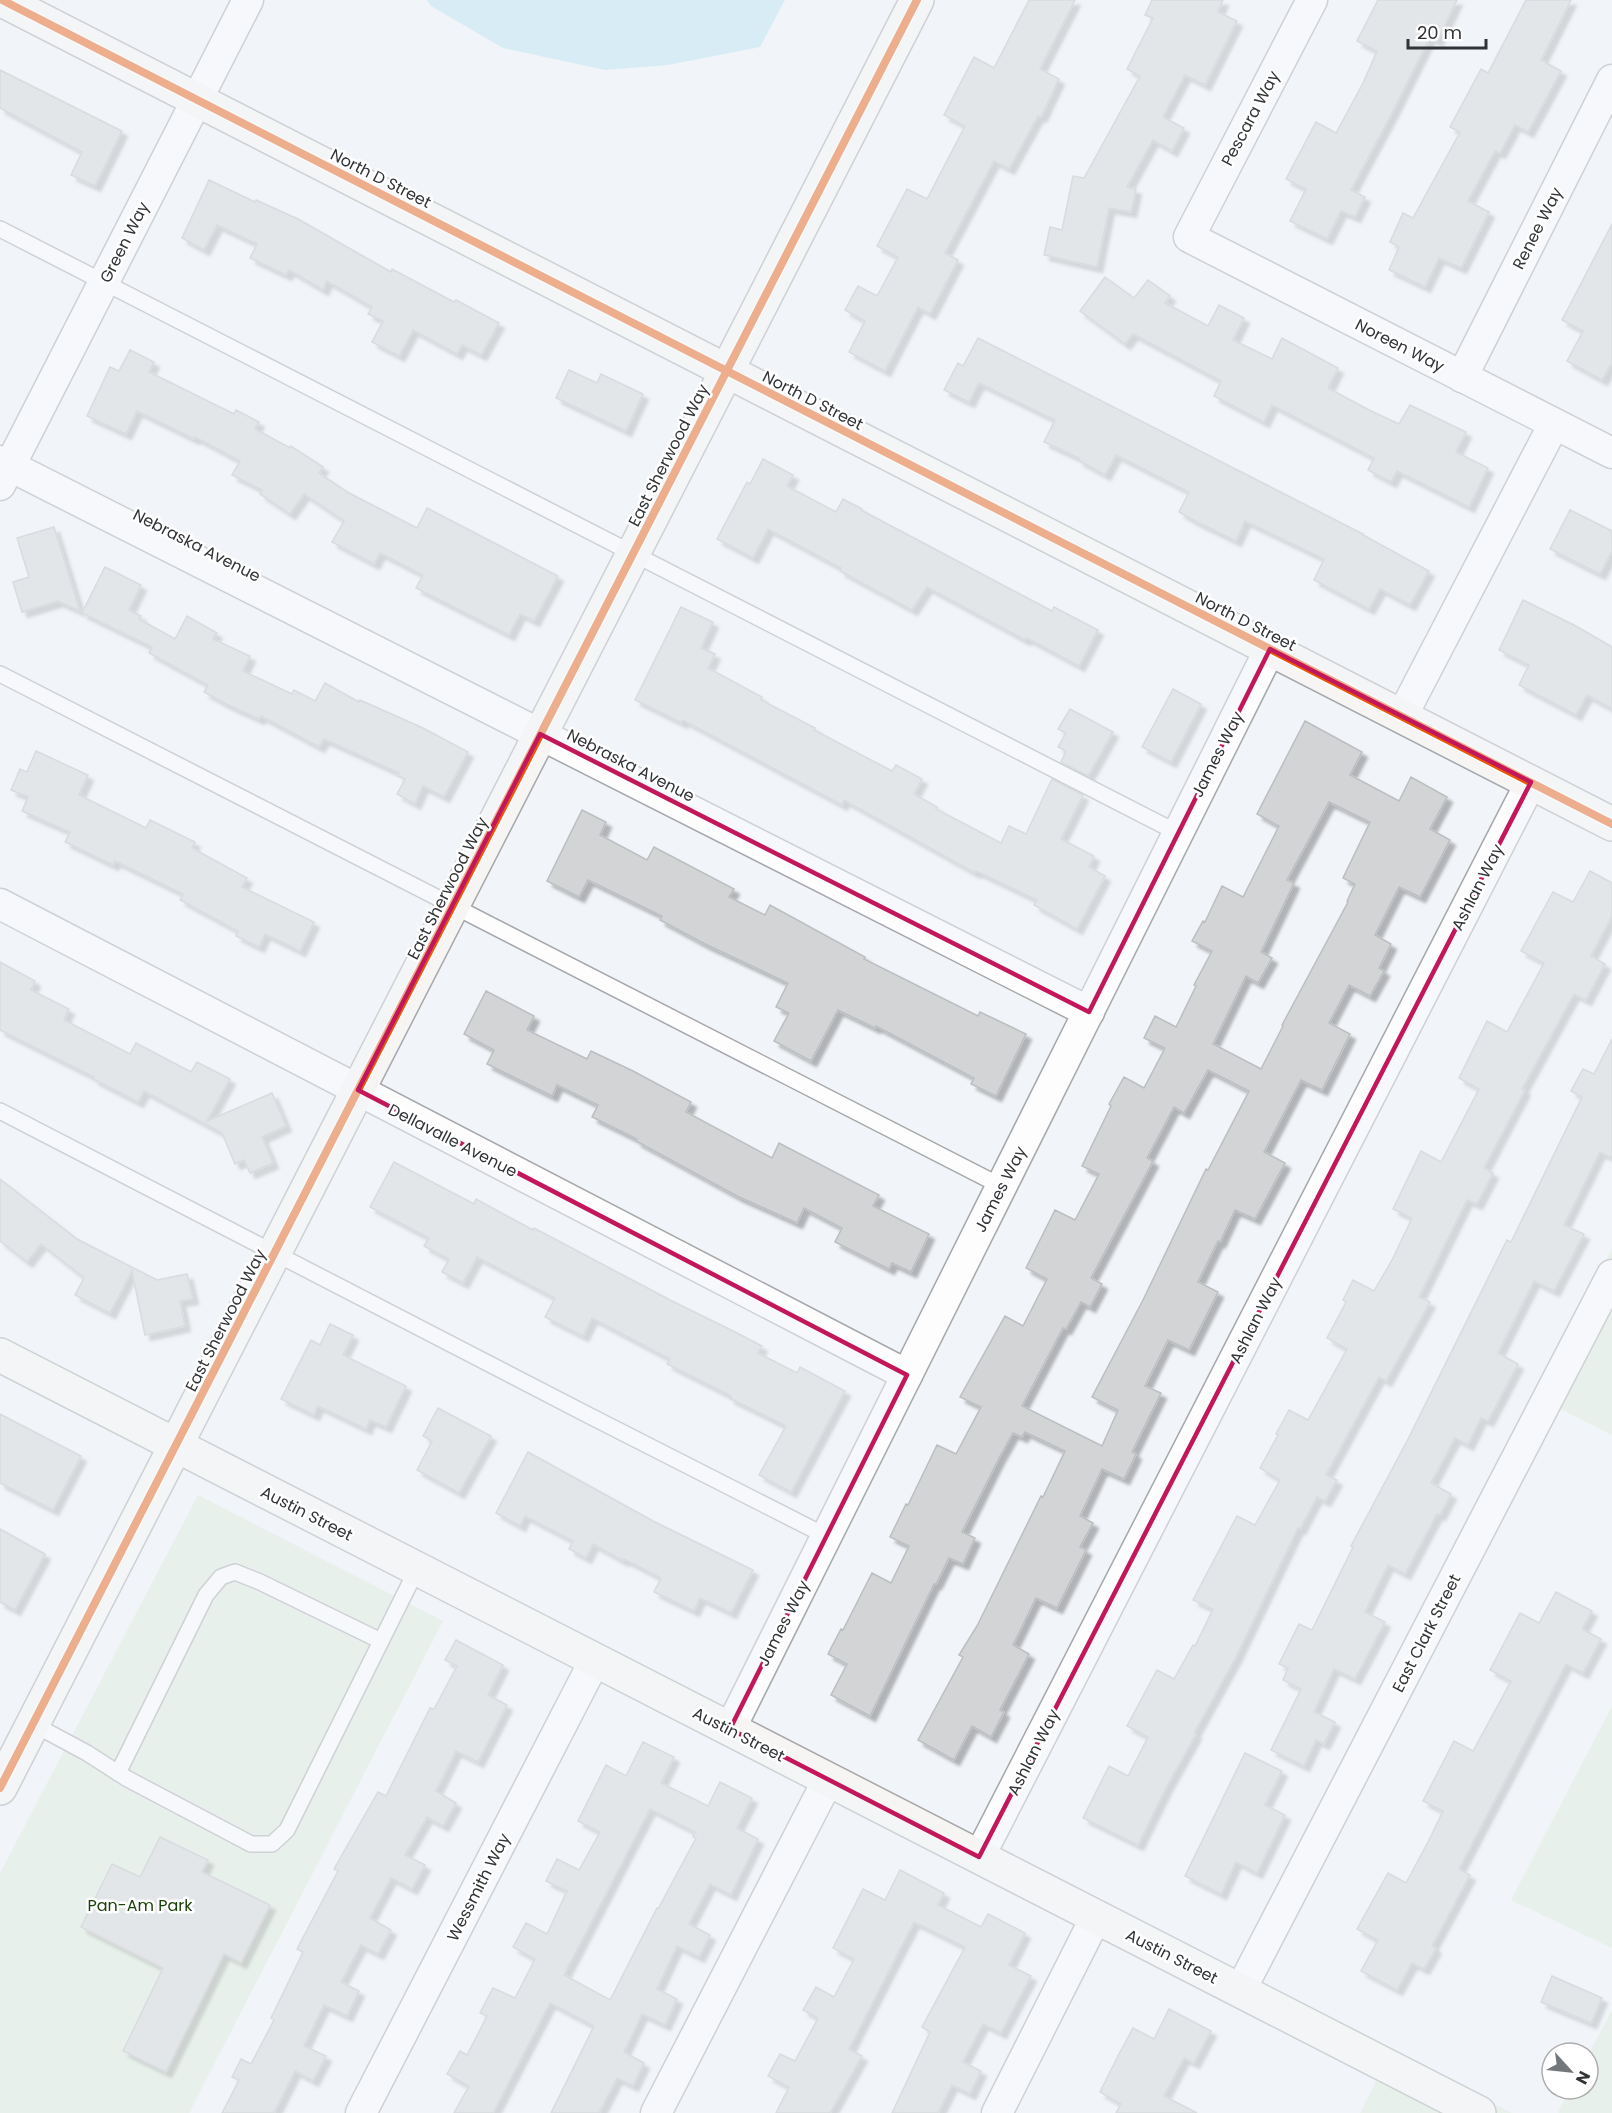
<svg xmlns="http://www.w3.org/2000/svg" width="1612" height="2113" font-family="Poppins,sans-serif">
<defs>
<filter id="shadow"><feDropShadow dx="5.5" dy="5.5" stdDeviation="1.5" flood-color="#0004"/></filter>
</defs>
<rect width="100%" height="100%" fill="#f1f4f8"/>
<g fill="#ddebdb">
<path d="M 1612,1249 L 1612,1435 L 1537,1397 Z"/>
<path d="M 198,1495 L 443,1621 L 189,2113 L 0,2113 L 0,1873 Z"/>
<path d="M 1612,1706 L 1612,1948 L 1511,1900 Z"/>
<path d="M 1612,2010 L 1612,2113 L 1558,2113 L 1570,2089 L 1588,2089 L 1588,2055 Z"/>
<path d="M 1391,2052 L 1512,2113 L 1360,2113 Z"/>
</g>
<path fill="#b8e3f0" d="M 427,0 L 785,0 L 760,47 L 668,65 L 605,70 L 503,48 L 431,6 Z"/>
<g fill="#d2d4d6" stroke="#bcbec1" stroke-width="1.5" fill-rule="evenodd" filter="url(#shadow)">
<path d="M 1029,0 L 1075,0 L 1040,69 L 1059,79 L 1041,117 L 1038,116 L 1009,169 L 994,161 L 945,253 L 958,260 L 930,314 L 918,307 L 885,371 L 849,352 L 865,321 L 845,310 L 858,286 L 877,296 L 898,257 L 877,246 L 907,189 L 927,199 L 965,126 L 944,115 L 974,57 L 994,68 Z"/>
<path d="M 1152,0 L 1223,0 L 1218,12 L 1237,21 L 1205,85 L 1185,75 L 1163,117 L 1184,128 L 1172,151 L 1153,140 L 1127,187 L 1136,189 L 1131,212 L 1109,208 L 1097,267 L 1044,255 L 1050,227 L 1062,230 L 1073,176 L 1084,178 L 1140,76 L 1127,69 L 1153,18 L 1145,15 Z"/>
<path d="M 1378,0 L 1457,0 L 1437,41 L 1430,37 L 1392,113 L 1351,190 L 1365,197 L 1355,217 L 1341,211 L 1327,239 L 1290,221 L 1306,189 L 1286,179 L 1316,122 L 1336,133 L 1363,83 L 1377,51 L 1357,41 Z"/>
<path d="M 1526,0 L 1571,0 L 1541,60 L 1561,71 L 1528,132 L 1515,125 L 1500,153 L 1495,151 L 1468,201 L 1489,212 L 1461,268 L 1439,258 L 1425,287 L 1389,270 L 1399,247 L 1390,242 L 1403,213 L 1413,218 L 1460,132 L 1450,127 L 1481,69 L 1488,73 Z"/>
<path d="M 0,70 L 122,131 L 95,186 L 71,175 L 82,152 L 0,108 Z"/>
<path d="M 209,180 L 255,202 L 256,200 L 298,219 L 391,272 L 392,269 L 454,302 L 456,300 L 499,323 L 481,355 L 462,345 L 457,354 L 413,330 L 399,356 L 372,342 L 383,321 L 368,314 L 372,307 L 327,281 L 323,290 L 289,270 L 286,275 L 250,258 L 257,244 L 217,225 L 204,250 L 182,238 Z"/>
<path d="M 1612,224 L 1612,362 L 1602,380 L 1567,361 L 1583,331 L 1562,320 Z"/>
<path d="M 1105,277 L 1134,298 L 1148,280 L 1170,296 L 1165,303 L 1208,326 L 1219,305 L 1244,318 L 1233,340 L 1272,359 L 1282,338 L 1338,368 L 1328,388 L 1367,409 L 1399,424 L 1410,405 L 1466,432 L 1456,452 L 1488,468 L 1469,507 L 1397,471 L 1391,482 L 1368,470 L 1374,458 L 1272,405 L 1264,422 L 1214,396 L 1221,381 L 1133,334 L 1125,344 L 1080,311 Z"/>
<path d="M 978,338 L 1363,534 L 1363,535 L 1429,571 L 1410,605 L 1380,589 L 1369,609 L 1314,580 L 1324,559 L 1245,521 L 1236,541 L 1195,521 L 1179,512 L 1189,492 L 1116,455 L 1105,475 L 1078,460 L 1079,458 L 1044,442 L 1055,420 L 979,383 L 969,402 L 944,390 L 958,363 L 963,366 Z"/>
<path d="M 130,350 L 154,362 L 149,372 L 234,414 L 236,410 L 259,422 L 255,429 L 290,448 L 291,446 L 323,467 L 319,473 L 349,493 L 417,528 L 427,508 L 558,576 L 534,621 L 520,614 L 509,635 L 416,588 L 423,575 L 380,553 L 374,564 L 332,542 L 344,521 L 304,494 L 290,514 L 260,494 L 262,490 L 232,475 L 240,461 L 195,437 L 194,439 L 137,411 L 126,434 L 87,416 L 110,367 L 119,371 Z"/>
<path d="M 569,370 L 597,383 L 601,374 L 643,394 L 626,431 L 556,398 Z"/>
<path d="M 763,459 L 793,475 L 787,486 L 836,512 L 843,499 L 862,509 L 861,510 L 1052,611 L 1054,607 L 1098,630 L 1079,666 L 1027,638 L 1025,640 L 927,587 L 912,610 L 840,571 L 841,568 L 768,529 L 753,558 L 717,539 L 747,482 L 750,484 Z"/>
<path d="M 1570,510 L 1612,531 L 1612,551 L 1600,574 L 1550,549 Z"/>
<path d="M 54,527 L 80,611 L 58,601 L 22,612 L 13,582 L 29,577 L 17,538 Z"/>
<path d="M 105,567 L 141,585 L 129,610 L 141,616 L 139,619 L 175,639 L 187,616 L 217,633 L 213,639 L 250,656 L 243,671 L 292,694 L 294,690 L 315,701 L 325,683 L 359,702 L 360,700 L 423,728 L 468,752 L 444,797 L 423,786 L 415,804 L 397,794 L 405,779 L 398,776 L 399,773 L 324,739 L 319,747 L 261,716 L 259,719 L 228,705 L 204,692 L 208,685 L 149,653 L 152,647 L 82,613 Z"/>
<path d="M 1523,600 L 1574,625 L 1612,647 L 1612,709 L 1587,695 L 1576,715 L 1519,685 L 1529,665 L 1499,650 Z"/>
<path d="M 681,607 L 713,622 L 701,648 L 715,654 L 708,668 L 762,697 L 761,700 L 815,728 L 814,730 L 892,771 L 896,765 L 922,779 L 914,794 L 937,807 L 936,809 L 1001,843 L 1009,826 L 1026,834 L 1052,779 L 1083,795 L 1061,839 L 1094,856 L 1089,867 L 1105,876 L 1077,929 L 1034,905 L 1037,900 L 976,871 L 975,873 L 844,800 L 842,805 L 683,720 L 682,723 L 635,700 Z"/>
<path d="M 1173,689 L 1201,704 L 1171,762 L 1142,747 Z"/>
<path d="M 1070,709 L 1113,732 L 1088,776 L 1061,762 L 1066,751 L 1058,747 L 1066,733 L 1058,729 Z"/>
<path d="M 1305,721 L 1362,752 L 1350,775 L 1399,801 L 1411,777 L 1447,797 L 1430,829 L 1450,840 L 1420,897 L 1399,887 L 1375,935 L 1391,944 L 1379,968 L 1384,971 L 1370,996 L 1349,985 L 1329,1023 L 1350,1034 L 1322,1090 L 1301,1080 L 1264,1152 L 1285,1163 L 1255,1219 L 1235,1210 L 1220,1242 L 1218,1241 L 1198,1282 L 1218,1292 L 1189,1350 L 1168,1340 L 1145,1386 L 1161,1393 L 1132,1452 L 1136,1454 L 1124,1479 L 1102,1469 L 1080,1516 L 1093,1523 L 1080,1547 L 1086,1550 L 1057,1608 L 1036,1598 L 1013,1645 L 1029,1654 L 1000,1710 L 1004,1712 L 991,1737 L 972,1726 L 954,1760 L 918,1740 L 963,1657 L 959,1655 L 977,1626 L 1041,1496 L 1043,1497 L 1065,1451 L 1025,1432 L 1022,1437 L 1013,1433 L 999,1458 L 962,1532 L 975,1538 L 963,1564 L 949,1558 L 936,1584 L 934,1584 L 870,1716 L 831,1695 L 847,1664 L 828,1654 L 841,1629 L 843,1630 L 872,1573 L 891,1583 L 909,1546 L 890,1537 L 906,1504 L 908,1505 L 937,1445 L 956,1454 L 981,1407 L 960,1397 L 1005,1316 L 1023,1326 L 1047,1279 L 1026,1268 L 1055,1210 L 1075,1220 L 1099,1174 L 1082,1166 L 1111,1106 L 1109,1104 L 1124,1077 L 1144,1088 L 1165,1048 L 1144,1038 L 1155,1016 L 1176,1027 L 1196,986 L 1194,985 L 1212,951 L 1192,941 L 1203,921 L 1205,922 L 1222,886 L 1243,897 L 1279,826 L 1257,814 ZM 1329,802 L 1370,822 L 1343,878 L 1355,884 L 1347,901 L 1348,902 L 1282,1025 L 1283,1026 L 1261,1069 L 1213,1044 L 1246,976 L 1258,983 L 1272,958 L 1261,952 L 1294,883 L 1287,880 ZM 1208,1070 L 1249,1091 L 1208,1170 L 1206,1169 L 1143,1300 L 1092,1397 L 1118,1410 L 1102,1446 L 1022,1406 L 1063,1328 L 1066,1329 L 1081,1302 L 1090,1307 L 1102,1284 L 1091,1278 L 1153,1161 L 1147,1158 L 1174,1107 L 1184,1113 Z"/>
<path d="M 36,751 L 88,775 L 79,795 L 146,828 L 150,820 L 195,842 L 192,848 L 247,878 L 242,887 L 314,922 L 300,951 L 265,934 L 259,947 L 236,936 L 238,931 L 180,900 L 183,894 L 115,861 L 113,865 L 65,842 L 70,832 L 22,811 L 28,797 L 11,790 L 20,769 L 27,772 Z"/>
<path d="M 582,810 L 606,822 L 600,835 L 647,860 L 654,847 L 734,889 L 729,897 L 765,915 L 770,905 L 865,957 L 864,959 L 978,1016 L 980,1012 L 1026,1034 L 996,1096 L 971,1084 L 974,1078 L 876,1026 L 875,1028 L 838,1010 L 811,1061 L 774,1041 L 789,1013 L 776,1007 L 788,983 L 705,944 L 660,920 L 662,916 L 588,880 L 579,897 L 547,881 Z"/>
<path d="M 1590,871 L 1612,883 L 1612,916 L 1591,956 L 1605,964 L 1586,1000 L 1574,994 L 1522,1089 L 1525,1090 L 1484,1168 L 1493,1173 L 1477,1204 L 1467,1200 L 1419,1297 L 1430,1302 L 1386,1381 L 1379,1377 L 1326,1475 L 1337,1480 L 1325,1501 L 1317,1497 L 1300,1529 L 1298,1528 L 1236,1657 L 1194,1733 L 1196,1734 L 1167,1786 L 1138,1845 L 1083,1818 L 1109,1766 L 1128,1776 L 1148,1737 L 1127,1726 L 1157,1670 L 1174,1679 L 1193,1645 L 1195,1646 L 1213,1609 L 1193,1600 L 1237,1516 L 1255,1525 L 1280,1480 L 1260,1468 L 1278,1435 L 1276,1434 L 1289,1410 L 1308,1420 L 1347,1349 L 1327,1338 L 1346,1302 L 1343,1300 L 1353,1280 L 1374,1291 L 1392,1260 L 1412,1218 L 1393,1209 L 1421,1151 L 1441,1162 L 1479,1089 L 1459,1078 L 1487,1021 L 1507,1032 L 1544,963 L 1521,951 L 1553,892 L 1573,902 Z"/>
<path d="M 0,962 L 35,981 L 31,990 L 69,1009 L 64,1020 L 130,1054 L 136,1043 L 191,1072 L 197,1062 L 230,1079 L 207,1121 L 272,1093 L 286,1126 L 262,1137 L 273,1163 L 250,1173 L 244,1160 L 235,1164 L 222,1133 L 144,1091 L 138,1102 L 93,1079 L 94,1077 L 0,1030 Z"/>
<path d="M 486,991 L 534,1016 L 527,1030 L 587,1059 L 591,1051 L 633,1071 L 691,1102 L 686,1112 L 772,1158 L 779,1143 L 879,1195 L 873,1206 L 929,1234 L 911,1272 L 892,1263 L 889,1269 L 835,1242 L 842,1228 L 804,1208 L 797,1223 L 737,1196 L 636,1141 L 637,1139 L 592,1117 L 598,1105 L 557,1085 L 552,1096 L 487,1064 L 494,1050 L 464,1034 Z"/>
<path d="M 1612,1039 L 1612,1158 L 1600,1152 L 1564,1225 L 1584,1234 L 1554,1291 L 1534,1281 L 1498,1353 L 1518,1364 L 1488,1421 L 1481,1418 L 1468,1445 L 1455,1438 L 1431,1483 L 1451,1494 L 1440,1515 L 1437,1514 L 1405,1574 L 1388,1565 L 1365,1612 L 1385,1622 L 1355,1679 L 1334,1669 L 1314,1712 L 1335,1722 L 1324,1744 L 1316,1740 L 1304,1766 L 1271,1750 L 1301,1689 L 1283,1680 L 1288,1668 L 1279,1664 L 1299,1624 L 1312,1630 L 1353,1547 L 1351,1546 L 1407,1441 L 1507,1240 L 1511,1242 L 1582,1097 L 1571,1091 L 1583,1069 L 1594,1074 Z"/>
<path d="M 394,1162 L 474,1204 L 476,1199 L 533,1230 L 534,1228 L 672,1301 L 733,1331 L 762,1346 L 758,1353 L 797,1373 L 800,1367 L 845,1391 L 791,1492 L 759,1475 L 786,1426 L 729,1398 L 731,1396 L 667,1364 L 670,1359 L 592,1318 L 583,1336 L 545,1317 L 555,1298 L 477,1257 L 463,1283 L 442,1272 L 449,1259 L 424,1246 L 429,1238 L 370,1207 Z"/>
<path d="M 0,1179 L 77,1239 L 157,1280 L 187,1274 L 193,1299 L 180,1301 L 185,1326 L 145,1335 L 132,1271 L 110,1313 L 75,1295 L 84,1278 L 41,1244 L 27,1262 L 0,1241 Z"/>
<path d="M 330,1324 L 353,1335 L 343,1355 L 406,1386 L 386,1427 L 370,1420 L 366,1429 L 318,1406 L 314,1415 L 281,1399 L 311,1340 L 320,1345 Z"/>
<path d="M 438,1408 L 491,1436 L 459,1493 L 417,1470 L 432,1441 L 423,1436 Z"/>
<path d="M 0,1414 L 81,1456 L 53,1510 L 0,1483 Z"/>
<path d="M 528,1452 L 653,1521 L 753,1570 L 731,1613 L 700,1598 L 694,1611 L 654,1592 L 661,1578 L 624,1559 L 623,1561 L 593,1544 L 586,1558 L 569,1549 L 573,1541 L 525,1516 L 520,1526 L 496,1513 Z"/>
<path d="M 0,1529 L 45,1554 L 15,1610 L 0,1602 Z"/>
<path d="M 1556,1592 L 1592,1611 L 1582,1629 L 1601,1639 L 1583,1673 L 1566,1664 L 1459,1869 L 1470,1875 L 1432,1946 L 1436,1948 L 1424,1969 L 1412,1963 L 1397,1990 L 1361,1971 L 1378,1940 L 1357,1929 L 1388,1873 L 1406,1883 L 1428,1842 L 1443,1811 L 1423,1801 L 1454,1741 L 1473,1751 L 1511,1681 L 1490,1670 L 1520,1613 L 1539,1623 Z"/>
<path d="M 456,1640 L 503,1665 L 488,1695 L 507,1705 L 478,1762 L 456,1751 L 436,1791 L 456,1803 L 443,1826 L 427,1817 L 405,1855 L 425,1865 L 412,1889 L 391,1878 L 370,1918 L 391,1930 L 378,1954 L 361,1945 L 341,1982 L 359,1991 L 347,2016 L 324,2005 L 304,2046 L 326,2056 L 313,2081 L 295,2071 L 274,2113 L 222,2113 L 239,2080 L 232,2077 L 241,2059 L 251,2064 L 274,2020 L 271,2018 L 303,1952 L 297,1949 L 338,1871 L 334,1869 L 378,1792 L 386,1796 L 430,1708 L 434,1709 L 457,1666 L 445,1660 Z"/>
<path d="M 643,1742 L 674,1757 L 661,1783 L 708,1806 L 720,1782 L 752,1798 L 737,1828 L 758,1839 L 731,1895 L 710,1884 L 689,1924 L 710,1935 L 699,1957 L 677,1946 L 657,1989 L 677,1999 L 665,2025 L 642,2014 L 624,2052 L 644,2063 L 633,2086 L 617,2078 L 599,2113 L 551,2113 L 594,2026 L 550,2003 L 493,2113 L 454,2113 L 469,2086 L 447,2074 L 460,2051 L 467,2055 L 487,2016 L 480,2013 L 493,1988 L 515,1998 L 535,1959 L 513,1947 L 526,1923 L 547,1934 L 567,1891 L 546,1881 L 557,1859 L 579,1870 L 600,1832 L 578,1821 L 606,1765 L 626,1776 ZM 650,1809 L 695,1832 L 693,1837 L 696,1838 L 658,1909 L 657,1908 L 610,2000 L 564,1975 Z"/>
<path d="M 1245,1753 L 1282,1771 L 1265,1805 L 1285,1815 L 1257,1873 L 1236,1862 L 1221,1894 L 1185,1876 Z"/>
<path d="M 160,1837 L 208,1860 L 202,1872 L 270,1905 L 241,1963 L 224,1954 L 166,2072 L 123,2051 L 163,1968 L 81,1927 L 112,1864 L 140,1877 Z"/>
<path d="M 900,1870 L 944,1893 L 938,1905 L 981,1927 L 988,1914 L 1025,1933 L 1009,1965 L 1031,1976 L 1022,1993 L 1001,2033 L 983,2024 L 963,2062 L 981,2071 L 970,2094 L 952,2085 L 938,2113 L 892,2113 L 930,2032 L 922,2027 L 965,1947 L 914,1922 L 849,2049 L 862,2056 L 830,2113 L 776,2113 L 789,2087 L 768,2076 L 780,2054 L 795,2061 L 818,2018 L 803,2010 L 816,1987 L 834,1997 L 854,1959 L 833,1948 L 863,1889 L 885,1900 Z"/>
<path d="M 1552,1976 L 1602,1998 L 1591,2023 L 1541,2002 Z"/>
<path d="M 1169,2009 L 1211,2031 L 1194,2063 L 1184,2058 L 1164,2096 L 1197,2113 L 1116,2113 L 1121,2104 L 1100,2092 L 1120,2052 L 1133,2028 L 1154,2039 Z"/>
</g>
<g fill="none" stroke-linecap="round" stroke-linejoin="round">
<g stroke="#a5a7aa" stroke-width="18">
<g id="lane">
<path d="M 0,229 L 1178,833"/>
<path d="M 0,674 L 1001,1186"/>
<path d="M 0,1111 L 588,1415 L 826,1536"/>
<path d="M 33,1724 L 87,1753 L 126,1778 L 251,1844 L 272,1844 L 287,1830 L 417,1569"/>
<path d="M 118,1773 L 206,1595 L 221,1577 L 235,1572 L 260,1582 L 381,1641"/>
</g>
</g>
<g stroke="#a5a7aa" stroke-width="33">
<g id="street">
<path d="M 1312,0 L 1189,237 L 1612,453"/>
<path d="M 1462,377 L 1612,80"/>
<path d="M 0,461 L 1089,1012"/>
<path d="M 0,485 L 248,0"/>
<path d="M 1402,716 L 1554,424"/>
<path d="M 0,904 L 907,1375"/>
<path d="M 730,1729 L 1270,649"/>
<path d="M 979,1857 L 1531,782"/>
<path d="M 1240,1991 L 1612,1275"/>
<path d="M 361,2113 L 595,1660"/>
<path d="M 656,2113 L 828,1780"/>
<path d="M 997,2113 L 1096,1917"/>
</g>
</g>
<g stroke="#a5a7aa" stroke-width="36">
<g id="secondary">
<path d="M 2,0 L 1612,824"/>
<path d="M 0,1355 L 1479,2113"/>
<path d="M 0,1788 L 917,0"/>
</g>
</g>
<use href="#lane" stroke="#fdfdfe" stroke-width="15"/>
<use href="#street" stroke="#fdfdfe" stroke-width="30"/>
<use href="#secondary" stroke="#f7f5f4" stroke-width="33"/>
<g stroke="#fff" stroke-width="11">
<g id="cycleway">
<path d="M 2,0 L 1612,824"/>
<path d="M 0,1788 L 917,0"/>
</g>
</g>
<use href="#cycleway" stroke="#e8590c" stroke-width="8"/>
</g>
<path d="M0 0H1612V2113H0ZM 1270,649 L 1531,782 L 979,1857 L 730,1729 L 907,1375 L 358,1090 L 540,734 L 1089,1012 Z" fill="#f1f4f8" fill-opacity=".55" fill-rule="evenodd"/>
<path fill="none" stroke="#c2185b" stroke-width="4.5" stroke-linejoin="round" d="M 1270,649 L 1531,782 L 979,1857 L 730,1729 L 907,1375 L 358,1090 L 540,734 L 1089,1012 Z"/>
<g text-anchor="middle" stroke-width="5" stroke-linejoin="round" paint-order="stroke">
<g font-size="16" fill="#313336" stroke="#fff">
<text transform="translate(1250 118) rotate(-62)" y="6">Pescara Way</text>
<text transform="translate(381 178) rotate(27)" y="6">North D Street</text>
<text transform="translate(1537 228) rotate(-63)" y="6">Renee Way</text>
<text transform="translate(124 242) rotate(-63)" y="6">Green Way</text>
<text transform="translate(1400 345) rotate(27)" y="6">Noreen Way</text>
<text transform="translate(813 400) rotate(27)" y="6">North D Street</text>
<text transform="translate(668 455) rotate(-63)" y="6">East Sherwood Way</text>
<text transform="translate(197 545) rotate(27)" y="6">Nebraska Avenue</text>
<text transform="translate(1246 621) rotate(27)" y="6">North D Street</text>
<text transform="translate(1217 754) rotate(-63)" y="6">James Way</text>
<text transform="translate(631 765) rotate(27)" y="6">Nebraska Avenue</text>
<text transform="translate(1477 887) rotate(-63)" y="6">Ashlan Way</text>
<text transform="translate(447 888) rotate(-63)" y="6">East Sherwood Way</text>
<text transform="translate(453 1140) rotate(27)" y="6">Dellavalle Avenue</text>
<text transform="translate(1000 1189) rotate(-63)" y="6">James Way</text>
<text transform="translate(225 1320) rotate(-63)" y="6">East Sherwood Way</text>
<text transform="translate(1255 1320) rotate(-63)" y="6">Ashlan Way</text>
<text transform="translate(307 1513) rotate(27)" y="6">Austin Street</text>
<text transform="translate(783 1623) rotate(-63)" y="6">James Way</text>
<text transform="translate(1426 1633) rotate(-63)" y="6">East Clark Street</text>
<text transform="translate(739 1734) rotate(27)" y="6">Austin Street</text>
<text transform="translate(1033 1752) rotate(-63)" y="6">Ashlan Way</text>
<text transform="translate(478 1887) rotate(-63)" y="6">Wessmith Way</text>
<text transform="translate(1172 1956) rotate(27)" y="6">Austin Street</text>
</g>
<g font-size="16" fill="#1a4107" stroke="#fff">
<text x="140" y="1911">Pan-Am Park</text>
</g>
</g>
<g transform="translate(1570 2071) rotate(117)"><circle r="28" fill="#ffffff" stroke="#adadaf" stroke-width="1.5"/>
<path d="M0-4.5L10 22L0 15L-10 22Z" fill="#74777a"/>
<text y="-9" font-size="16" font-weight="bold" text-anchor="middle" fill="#313336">N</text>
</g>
<path d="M1408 39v9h78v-9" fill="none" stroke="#313336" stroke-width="3"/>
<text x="1417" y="39" font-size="18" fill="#313336" stroke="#ffffff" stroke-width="4.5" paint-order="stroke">20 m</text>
</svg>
